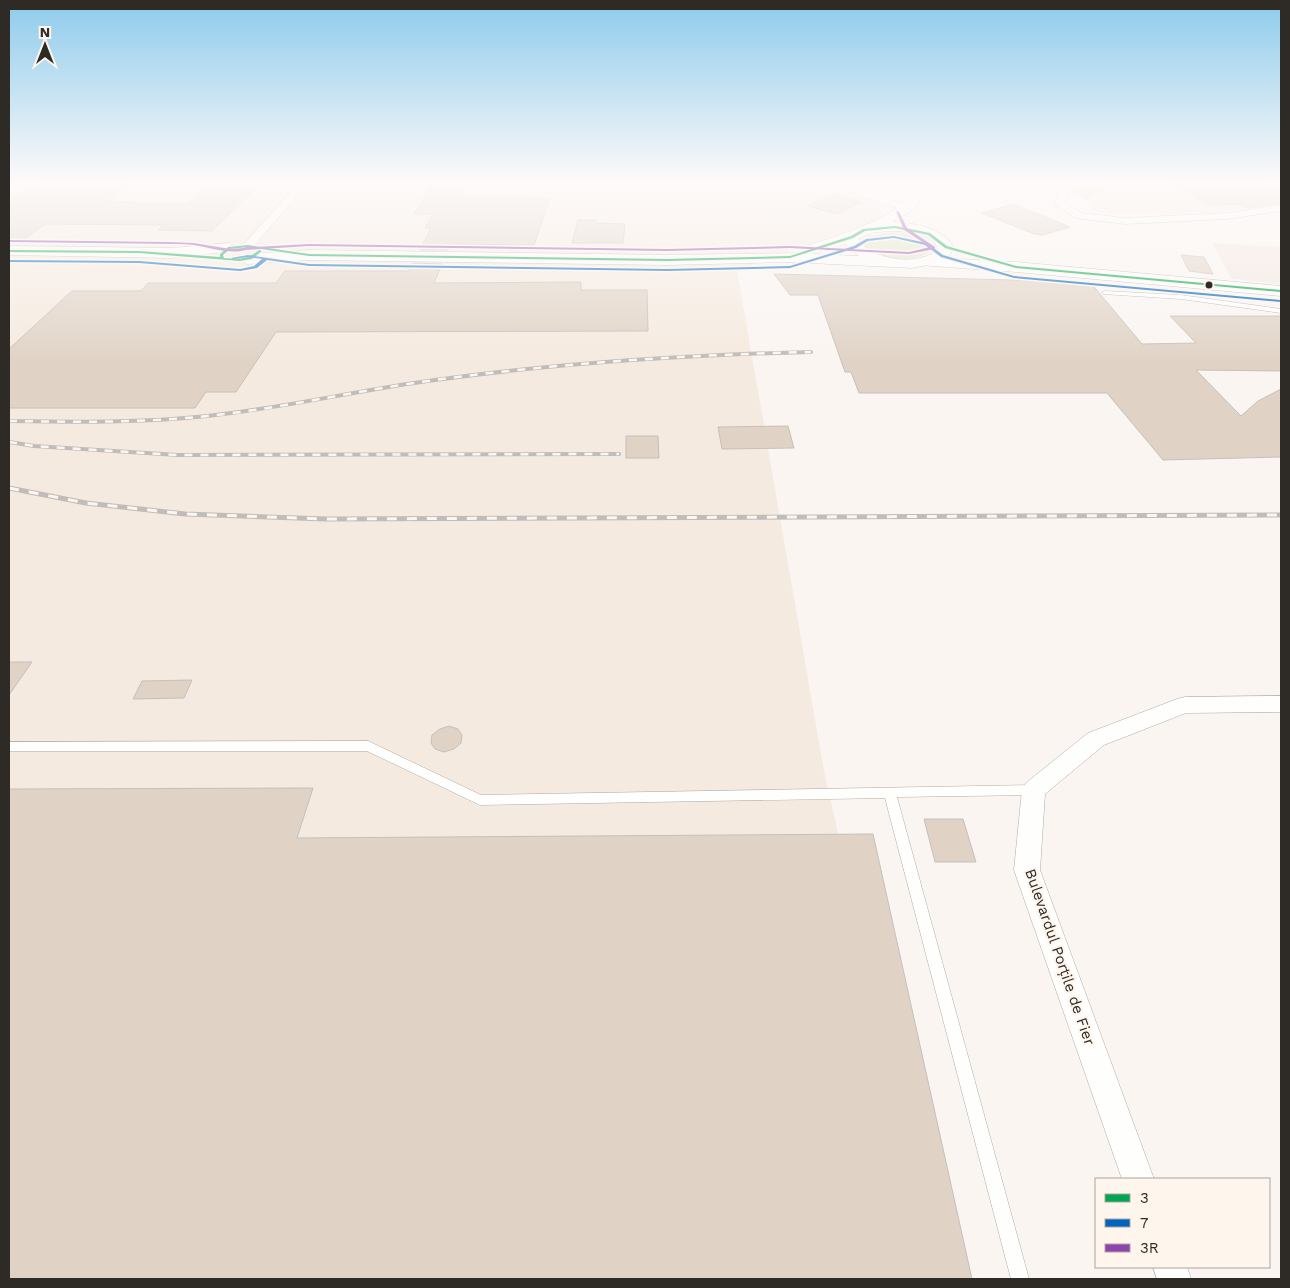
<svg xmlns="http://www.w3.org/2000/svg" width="1290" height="1288" font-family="'Work Sans',sans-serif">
<rect width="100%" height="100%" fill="#faf5f1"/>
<path fill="#f5eadf" d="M 9,183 L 791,183 L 837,188 L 870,199 L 882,207 L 881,218 L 737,270 L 824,771 L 939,1279 L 9,1279 Z"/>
<path fill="#f3e6e0" d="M 1212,243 L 1281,247 L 1281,284 L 1232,279 Z"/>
<path fill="#f8eae0" d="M 1127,183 L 1262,183 L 1281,192 L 1281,203 L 1213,213 L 1111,214 L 1091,211 L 1090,202 Z"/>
<g fill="#dde4c4">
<path d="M 1068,183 L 1120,183 L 1087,200 L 1073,193 Z"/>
<path d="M 894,232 L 915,235 L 929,242 L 932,246 L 932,250 C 917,264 874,262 863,243 L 868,236 Z"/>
</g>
<g fill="#e0d3c6" stroke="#c4c0bc">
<path d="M 35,183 L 132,183 L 105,201 L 135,202 L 133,204 L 187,204 L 204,189 L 254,190 L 212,231 L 158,230 L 163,225 L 45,224 L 20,242 L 9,242 L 9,200 Z"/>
<path d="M 1168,183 L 1266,183 L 1281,192 L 1281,203 L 1249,208 L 1239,204 L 1211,205 Z"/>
<path d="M 431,187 L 465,188 L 461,197 L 550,198 L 534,245 L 451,244 L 448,250 L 420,250 L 431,228 L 425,228 L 433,214 L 414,214 Z"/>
<path d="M 834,194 L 862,202 L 837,214 L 808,206 Z"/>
<path d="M 1013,204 L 1070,227 L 1043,235 L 1034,234 L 982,213 Z"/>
<path d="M 578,220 L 596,220 L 596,223 L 625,224 L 623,243 L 572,243 Z"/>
<path d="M 1181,255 L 1204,257 L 1213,274 L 1189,271 Z"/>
<path d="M 413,263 L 442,264 L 434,283 L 581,282 L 581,290 L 647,290 L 648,331 L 276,332 L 236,392 L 206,392 L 195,408 L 9,408 L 9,349 L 72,291 L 141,291 L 148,283 L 276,283 L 285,271 L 409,271 Z"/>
<path d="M 774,274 L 1090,282 L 1142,344 L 1196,343 L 1170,316 L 1281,316 L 1281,371 L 1196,370 L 1241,416 L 1258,401 L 1281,389 L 1281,457 L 1163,460 L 1107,393 L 859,393 L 851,372 L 845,372 L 818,295 L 790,295 Z"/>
<path d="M 788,426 L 794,448 L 722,449 L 718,427 Z"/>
<path d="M 626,436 L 658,436 L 659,458 L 626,458 Z"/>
<path d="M 9,662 L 32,662 L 9,695 Z"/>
<path d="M 192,680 L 184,698 L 133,699 L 142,681 Z"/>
<path d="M 449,726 L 458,729 L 462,735 L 461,743 L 454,749 L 444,752 L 435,749 L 431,743 L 432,735 L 440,729 Z"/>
<path d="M 313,788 L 297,838 L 873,834 L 972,1279 L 9,1279 L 9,789 Z"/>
<path d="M 924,819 L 963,819 L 976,862 L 935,862 Z"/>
</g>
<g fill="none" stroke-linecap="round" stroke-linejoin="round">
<g stroke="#b0aca8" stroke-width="1">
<g id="service">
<path d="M 1105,291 L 1181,295 L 1281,309 L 1281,313 L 1181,299 L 1103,294 L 1102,293 Z"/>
<path d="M 368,741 L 481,795 L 1034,785 L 1038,786 L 1040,790 L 1038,794 L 1034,795 L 897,797 L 1029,1279 L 1011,1279 L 885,798 L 480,805 L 367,751 L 9,751 L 9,742 Z"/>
</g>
</g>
<g stroke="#b0aca8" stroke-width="1">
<g id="minor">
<path d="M 840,183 L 853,183 L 895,202 L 907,203 L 912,206 C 901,216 850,192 840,183 Z"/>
<path d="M 1069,183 L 1080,183 L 1068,194 L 1065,203 L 1082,213 L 1125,218 L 1227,213 L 1281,205 L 1281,211 L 1227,219 L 1125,224 L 1075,218 L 1055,204 L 1058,193 Z"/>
<path d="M 1268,183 L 1281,183 L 1281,190 Z"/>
<path d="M 296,186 L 304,188 L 252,248 L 244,248 L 244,244 Z"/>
<path d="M 1281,696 L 1281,712 L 1186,713 L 1104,745 L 1045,794 L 1040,870 L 1154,1179 L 1122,1179 L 1014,870 L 1022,790 L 1026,783 L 1088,733 L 1177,699 L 1185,697 Z"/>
<path d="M 1153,1267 L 1187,1267 L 1191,1279 L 1157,1279 Z"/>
</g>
</g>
<g stroke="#b0aca8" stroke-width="1">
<path id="secondary" d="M 924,257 L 1016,262 L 1281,286 L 1281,296 L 1016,272 L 919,265 L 916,262 L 919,259 Z"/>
</g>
<g stroke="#b0aca8" stroke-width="1">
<g id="primary">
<path d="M 921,183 L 935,183 L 911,211 L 892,222 C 915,223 940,227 954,247 L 950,255 L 942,262 L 912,268 L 790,262 L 667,265 L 309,260 L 247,264 L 239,259 L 247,254 L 309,250 L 667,255 L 804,253 L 801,250 L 804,247 C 837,235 870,227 900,206 C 908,200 914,190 921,183 ZM 889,231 C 903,231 936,233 938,250 C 916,266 879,261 859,242 L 859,239 L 871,233 ZM 845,244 L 859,256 L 812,254 Z"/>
<path d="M 229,243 L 237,248 L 234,251 L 172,258 L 9,255 L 9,246 L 172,248 Z"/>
</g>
</g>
<use href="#service" fill="#fefefd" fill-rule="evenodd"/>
<use href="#minor" fill="#fefefd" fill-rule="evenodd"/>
<use href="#secondary" fill="#fefefd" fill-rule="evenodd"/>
<use href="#primary" fill="#fefefd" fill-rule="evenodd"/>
<g stroke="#bebdbb" stroke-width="4">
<g id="rail-far1">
<path d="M 9,421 C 75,422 142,423 207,416 C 284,408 359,390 435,380 C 560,363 685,355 811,352"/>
<path d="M 9,442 L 34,446 L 178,455 L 619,454"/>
</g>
</g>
<g stroke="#bebdbb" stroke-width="5">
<path id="rail" d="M 9,488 L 86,503 L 185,514 L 326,519 L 1281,515"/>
</g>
<use href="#rail-far1" stroke="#fef5ed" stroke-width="2.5" stroke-dasharray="8" stroke-linecap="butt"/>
<use href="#rail" stroke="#fef5ed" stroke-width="3" stroke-dasharray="10" stroke-linecap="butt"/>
<g stroke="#fef5ed" stroke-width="3">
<path id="bus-1" d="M 895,226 L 930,233 L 947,246 L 1016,266 L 1281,290 L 1281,292 L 1016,268 L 945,248 L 928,235 L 895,228 L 865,231 L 853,238 L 790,258 L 667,261 L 309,256 L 248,247 L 230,249 L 223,255 L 224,258 C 240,259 246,260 259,250 L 262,251 L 252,259 L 240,261 L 139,253 L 9,252 L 9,250 L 139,251 L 220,257 L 220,254 L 228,247 L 248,245 L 309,254 L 667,259 L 790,256 L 851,236 L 863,229 Z"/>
</g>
<g stroke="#fef5ed" stroke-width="3">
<path id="bus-2" d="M 894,236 L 927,243 L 943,255 L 1014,276 L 1280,300 L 1281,300 L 1281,302 L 1014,278 L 941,257 L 925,245 L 894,238 L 868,241 L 856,248 L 790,268 L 667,271 L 309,266 L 267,260 L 257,268 L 240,271 L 139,263 L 9,262 L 9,260 L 139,261 L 240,269 L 254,266 L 262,259 L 248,257 L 233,259 L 231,258 L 248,255 L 309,264 L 667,269 L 790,266 L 854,246 L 866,239 Z"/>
</g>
<g stroke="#fef5ed" stroke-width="3">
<path id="bus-3" d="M 896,211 L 899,212 L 907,228 L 935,247 L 935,249 L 909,254 L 790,248 L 667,251 L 309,246 L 246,250 C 230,254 215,249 199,246 C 189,244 180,244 171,244 L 9,242 L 9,240 L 171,242 L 194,243 L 230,249 L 243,248 L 250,246 L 252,247 L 309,244 L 667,249 L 790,246 L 909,252 L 930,247 L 904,230 Z"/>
</g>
<use href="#bus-1" fill="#00a651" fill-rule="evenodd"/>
<use href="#bus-2" fill="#0065bd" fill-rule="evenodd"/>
<use href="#bus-3" fill="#8e44ad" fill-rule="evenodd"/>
</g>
<linearGradient id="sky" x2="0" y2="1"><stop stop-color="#8ecbec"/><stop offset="0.5" stop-color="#fdfaf9"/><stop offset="1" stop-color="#fdfaf9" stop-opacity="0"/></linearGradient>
<rect width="1290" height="363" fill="url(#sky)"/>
<circle fill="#2e2a26" stroke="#fef5ed" stroke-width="2" cx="1209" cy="285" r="4.5"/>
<g text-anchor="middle" stroke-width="4.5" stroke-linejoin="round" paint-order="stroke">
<g font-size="15" fill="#2e2a26" stroke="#fef5ed">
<text transform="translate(1060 957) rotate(71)" y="5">Bulevardul Porțile de Fier</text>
</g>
</g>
<rect width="1290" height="1288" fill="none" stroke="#2e2a26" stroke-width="20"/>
<rect x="1095" y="1178" width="175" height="90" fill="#fef5ed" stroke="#aba49d"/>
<rect x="1105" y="1194" width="25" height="8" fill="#00a651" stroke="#aba49d"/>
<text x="1140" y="1203" font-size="15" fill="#2e2a26">3</text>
<rect x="1105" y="1219" width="25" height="8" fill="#0065bd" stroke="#aba49d"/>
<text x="1140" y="1228" font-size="15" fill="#2e2a26">7</text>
<rect x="1105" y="1244" width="25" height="8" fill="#8e44ad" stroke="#aba49d"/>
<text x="1140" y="1253" font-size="15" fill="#2e2a26">3R</text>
<g transform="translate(45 45)" stroke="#fef5ed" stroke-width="4" paint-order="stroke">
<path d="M0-4L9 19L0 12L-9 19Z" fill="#2e2a26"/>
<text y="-8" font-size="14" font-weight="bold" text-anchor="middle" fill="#2e2a26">N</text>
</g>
</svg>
